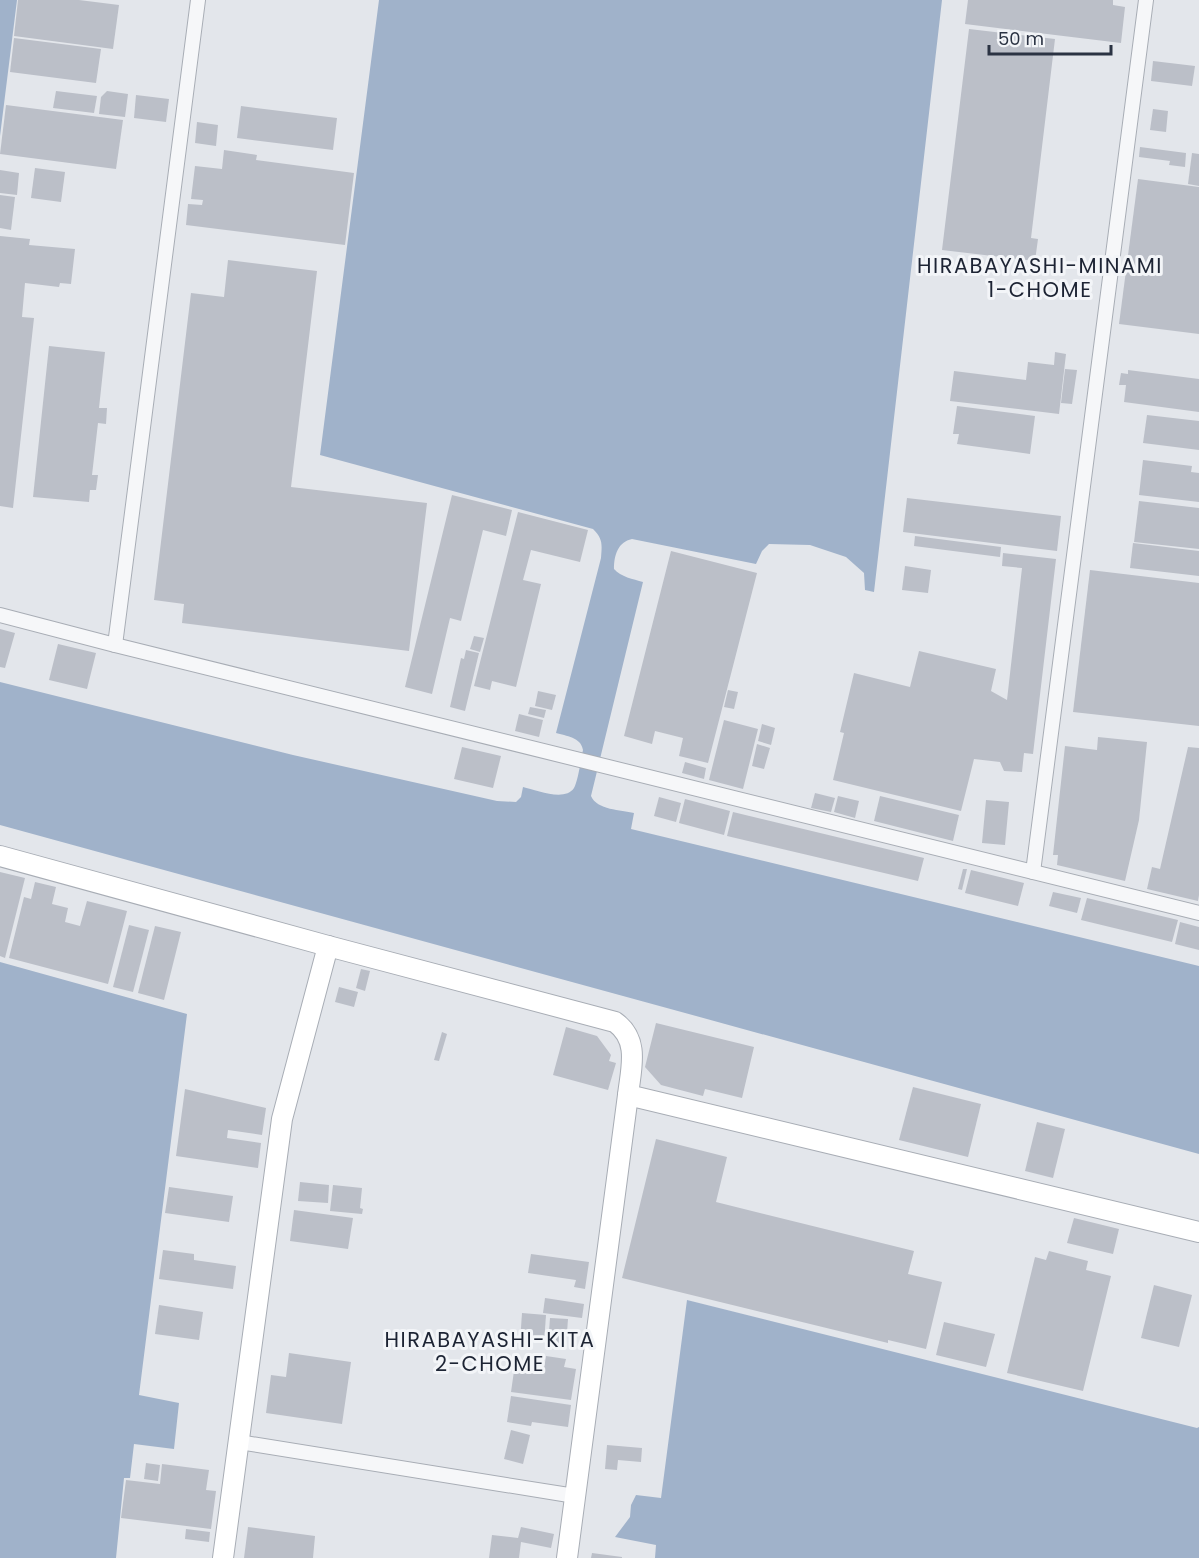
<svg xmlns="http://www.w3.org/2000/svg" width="1199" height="1558" font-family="Poppins,sans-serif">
<rect width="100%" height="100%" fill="#e3e6eb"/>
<g fill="#a0b2ca">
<path d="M 0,0 L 17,0 L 0,136 Z"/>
<path d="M 379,0 L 942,0 L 874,592 L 865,590 L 864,573 L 846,557 L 810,545 L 769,544 L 762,551 L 756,564 L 632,539 C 618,542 614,555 614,569 C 621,577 633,579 643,582 L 591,796 C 597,810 621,810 634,813 L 631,829 L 1199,966 L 1199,1154 L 0,825 L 0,682 L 293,755 L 497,801 L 516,802 L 521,797 L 523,787 C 536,790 565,802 574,788 C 578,781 581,759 583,750 C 581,737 566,736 556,733 L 601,558 C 602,544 603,539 593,529 L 320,455 Z"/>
<path d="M 0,962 L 187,1014 L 139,1395 L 179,1403 L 174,1449 L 134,1444 L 130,1478 L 124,1478 L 116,1558 L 0,1558 Z"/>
<path d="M 687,1300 L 1197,1428 L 1199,1427 L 1199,1558 L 655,1558 L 656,1545 L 615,1537 L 630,1517 L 631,1505 L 636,1495 L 661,1498 Z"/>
</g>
<g fill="#bbbfc8">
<path d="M 18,0 L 79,0 L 119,5 L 113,49 L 14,36 Z"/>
<path d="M 968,0 L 1113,0 L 1113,5 L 1125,7 L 1121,43 L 965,24 Z"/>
<path d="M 969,29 L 1055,39 L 1031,238 L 1038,239 L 1035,261 L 942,250 Z"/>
<path d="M 14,38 L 101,49 L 96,83 L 10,72 Z"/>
<path d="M 1153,61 L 1195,66 L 1192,86 L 1151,81 Z"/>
<path d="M 56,91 L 97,96 L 94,113 L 53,108 Z"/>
<path d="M 107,91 L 128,94 L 125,117 L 99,114 L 101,97 Z"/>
<path d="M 136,95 L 169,99 L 166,122 L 134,118 Z"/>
<path d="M 6,105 L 123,120 L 116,169 L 0,154 Z"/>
<path d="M 241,106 L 337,118 L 333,150 L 237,138 Z"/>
<path d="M 1153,109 L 1168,111 L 1166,132 L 1150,130 Z"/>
<path d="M 197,122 L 218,125 L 216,146 L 195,143 Z"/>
<path d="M 1140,147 L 1186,153 L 1185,167 L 1169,165 L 1170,161 L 1139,157 Z"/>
<path d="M 224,150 L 257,155 L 256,160 L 354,173 L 345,245 L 186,225 L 188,204 L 202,205 L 203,200 L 191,199 L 195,166 L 222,169 Z"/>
<path d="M 1192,153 L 1199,154 L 1199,186 L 1188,184 Z"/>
<path d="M 35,168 L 65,172 L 61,202 L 31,198 Z"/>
<path d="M 0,170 L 19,173 L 17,195 L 0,193 Z"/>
<path d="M 1138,179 L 1199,187 L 1199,334 L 1119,324 Z"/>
<path d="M 0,195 L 15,197 L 11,230 L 0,228 Z"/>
<path d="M 0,236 L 30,239 L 29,245 L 75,249 L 71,284 L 60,283 L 59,287 L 25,283 L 22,317 L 34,318 L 13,508 L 0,506 Z"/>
<path d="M 228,260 L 317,271 L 291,487 L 427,503 L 409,651 L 182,623 L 184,604 L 154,600 L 191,293 L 224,297 Z"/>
<path d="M 49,346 L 105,352 L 99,408 L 107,408 L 106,424 L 98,423 L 92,475 L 98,475 L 96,490 L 90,490 L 89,502 L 33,497 Z"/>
<path d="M 1055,352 L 1066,354 L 1059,414 L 950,401 L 954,371 L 1026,380 L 1028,362 L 1054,365 Z"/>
<path d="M 1065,369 L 1077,370 L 1072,404 L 1061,403 Z"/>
<path d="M 1128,370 L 1199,379 L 1199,412 L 1124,402 L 1126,385 L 1119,385 L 1121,373 L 1128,374 Z"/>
<path d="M 957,406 L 1035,416 L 1030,454 L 957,444 L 959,434 L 953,434 Z"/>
<path d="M 1147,415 L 1199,421 L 1199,450 L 1143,443 Z"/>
<path d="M 1143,460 L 1192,466 L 1191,472 L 1199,473 L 1199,502 L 1139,495 Z"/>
<path d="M 452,495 L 512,510 L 506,536 L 483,530 L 461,621 L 450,618 L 432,694 L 405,687 Z"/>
<path d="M 907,498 L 1061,516 L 1057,551 L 903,532 Z"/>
<path d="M 1139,501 L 1199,508 L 1199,549 L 1134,542 Z"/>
<path d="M 518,512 L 588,530 L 580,562 L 531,550 L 523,580 L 541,584 L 516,687 L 492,681 L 490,690 L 474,686 Z"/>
<path d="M 915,536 L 1001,547 L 1000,557 L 914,546 Z"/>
<path d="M 1133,543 L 1199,551 L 1199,576 L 1130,568 Z"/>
<path d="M 671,551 L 757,573 L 708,763 L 679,756 L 683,738 L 655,731 L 652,744 L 624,736 Z"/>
<path d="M 1003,553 L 1056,559 L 1033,754 L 1024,753 L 1022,772 L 1004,771 L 1000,762 L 974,759 L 961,811 L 833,780 L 844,733 L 840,732 L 854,673 L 910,687 L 919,651 L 996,669 L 991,691 L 1007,700 L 1022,568 L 1002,566 Z"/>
<path d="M 905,566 L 931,570 L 928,593 L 902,590 Z"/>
<path d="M 1090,570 L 1199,583 L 1199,726 L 1073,712 Z"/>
<path d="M 0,629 L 15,633 L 5,668 L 0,667 Z"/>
<path d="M 474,636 L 484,638 L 480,652 L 470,649 Z"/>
<path d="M 58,644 L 96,653 L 87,689 L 49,680 Z"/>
<path d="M 466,650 L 479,653 L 465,711 L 450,707 L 461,658 L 464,659 Z"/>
<path d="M 728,690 L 738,692 L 734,709 L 724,707 Z"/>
<path d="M 538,691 L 556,695 L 552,710 L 535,706 Z"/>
<path d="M 530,707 L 546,710 L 544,718 L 528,714 Z"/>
<path d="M 519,714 L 543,720 L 539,737 L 515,731 Z"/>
<path d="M 724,720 L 758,729 L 743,789 L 709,780 Z"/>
<path d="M 762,724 L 775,728 L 771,745 L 758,741 Z"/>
<path d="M 1098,737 L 1147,742 L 1139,820 L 1125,881 L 1057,865 L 1058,855 L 1053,855 L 1065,746 L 1097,750 Z"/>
<path d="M 757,744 L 770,748 L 764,769 L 752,766 Z"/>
<path d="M 462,747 L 501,756 L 493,788 L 454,779 Z"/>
<path d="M 1188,747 L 1199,748 L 1199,895 L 1198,901 L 1147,889 L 1152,867 L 1160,869 Z"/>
<path d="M 685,762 L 706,768 L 704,779 L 682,773 Z"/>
<path d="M 815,793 L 835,798 L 831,812 L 811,808 Z"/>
<path d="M 838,796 L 859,801 L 855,818 L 834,812 Z"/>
<path d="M 880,796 L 959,815 L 953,841 L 874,821 Z"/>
<path d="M 659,797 L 681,803 L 676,822 L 654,816 Z"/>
<path d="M 685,799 L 730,811 L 724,835 L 679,823 Z"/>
<path d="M 986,800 L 1009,802 L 1005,845 L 982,843 Z"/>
<path d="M 733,812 L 924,858 L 918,881 L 727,836 Z"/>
<path d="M 963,869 L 967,869 L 962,890 L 958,889 Z"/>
<path d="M 971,870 L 1024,883 L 1018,906 L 965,893 Z"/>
<path d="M 0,872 L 25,878 L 5,958 L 0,956 Z"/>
<path d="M 35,882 L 56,887 L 52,904 L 68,908 L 65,922 L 80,926 L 87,901 L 127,911 L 108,984 L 9,958 L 24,897 L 31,899 Z"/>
<path d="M 1053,892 L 1081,898 L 1077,913 L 1049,906 Z"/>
<path d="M 1087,898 L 1178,920 L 1172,942 L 1081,920 Z"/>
<path d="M 1180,922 L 1199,927 L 1199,950 L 1175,944 Z"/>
<path d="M 129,925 L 149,930 L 133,992 L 113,987 Z"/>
<path d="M 155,926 L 181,932 L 164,1000 L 138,993 Z"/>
<path d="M 361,969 L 370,971 L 365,991 L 356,988 Z"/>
<path d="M 339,987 L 358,992 L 354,1007 L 335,1002 Z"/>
<path d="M 656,1023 L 754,1047 L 742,1098 L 705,1089 L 703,1096 L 661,1085 L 645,1067 Z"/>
<path d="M 566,1027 L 597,1036 L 611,1055 L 609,1061 L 616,1063 L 608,1090 L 553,1075 Z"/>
<path d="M 442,1032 L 447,1034 L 439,1061 L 434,1060 Z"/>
<path d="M 913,1087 L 981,1104 L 968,1157 L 899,1140 Z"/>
<path d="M 185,1089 L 266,1108 L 262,1135 L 228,1130 L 227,1138 L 261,1143 L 258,1168 L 176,1156 Z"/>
<path d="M 1037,1122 L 1065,1129 L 1053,1178 L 1025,1171 Z"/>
<path d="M 656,1139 L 727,1157 L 716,1202 L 914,1251 L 908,1274 L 942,1282 L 926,1349 L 888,1340 L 888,1343 L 622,1278 Z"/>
<path d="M 300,1182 L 329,1185 L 328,1203 L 298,1201 Z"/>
<path d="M 333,1185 L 362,1188 L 360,1208 L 363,1209 L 362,1214 L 330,1211 Z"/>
<path d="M 169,1187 L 233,1196 L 229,1222 L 165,1213 Z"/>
<path d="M 294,1210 L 353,1218 L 348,1249 L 290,1241 Z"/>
<path d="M 1074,1218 L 1119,1229 L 1113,1254 L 1067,1243 Z"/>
<path d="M 163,1250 L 194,1254 L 194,1260 L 236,1266 L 233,1289 L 159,1279 Z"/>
<path d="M 1049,1251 L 1088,1261 L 1086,1270 L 1111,1276 L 1083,1391 L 1007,1373 L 1035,1257 L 1046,1260 Z"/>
<path d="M 531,1254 L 589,1262 L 585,1289 L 574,1287 L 576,1280 L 528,1273 Z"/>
<path d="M 1154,1285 L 1192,1295 L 1179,1347 L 1141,1338 Z"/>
<path d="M 545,1298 L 584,1304 L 582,1318 L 543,1313 Z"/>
<path d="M 159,1305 L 203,1312 L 199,1340 L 155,1334 Z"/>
<path d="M 522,1313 L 546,1315 L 544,1343 L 520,1342 Z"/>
<path d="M 550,1318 L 568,1319 L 566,1346 L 548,1345 Z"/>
<path d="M 944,1322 L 995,1334 L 986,1367 L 936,1355 Z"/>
<path d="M 289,1353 L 351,1362 L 342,1424 L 266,1413 L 271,1375 L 286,1377 Z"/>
<path d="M 546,1356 L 566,1359 L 564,1367 L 576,1369 L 571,1400 L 511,1392 L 515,1364 L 544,1369 Z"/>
<path d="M 511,1396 L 571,1405 L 568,1427 L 532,1422 L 531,1426 L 507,1422 Z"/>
<path d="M 511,1430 L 530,1435 L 523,1464 L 504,1459 Z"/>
<path d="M 607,1445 L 642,1448 L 641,1462 L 618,1460 L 617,1470 L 605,1469 Z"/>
<path d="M 146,1463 L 160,1465 L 158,1481 L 144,1479 Z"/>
<path d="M 162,1464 L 209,1470 L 206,1490 L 216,1491 L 211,1529 L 121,1518 L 126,1480 L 160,1484 Z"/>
<path d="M 248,1527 L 315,1536 L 313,1558 L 244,1558 Z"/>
<path d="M 521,1527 L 554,1534 L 551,1548 L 521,1542 L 519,1558 L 489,1558 L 492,1535 L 518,1538 Z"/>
<path d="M 186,1529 L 210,1532 L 209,1542 L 185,1539 Z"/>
<path d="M 592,1553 L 622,1557 L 622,1558 L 591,1558 Z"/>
</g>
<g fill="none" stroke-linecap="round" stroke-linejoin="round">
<g stroke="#a8adb5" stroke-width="16">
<g id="street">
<path d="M 0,615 L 115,645 L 1199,913"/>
<path d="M 115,645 L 198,0"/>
<path d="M 1033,872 L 1146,0"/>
<path d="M 239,1442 L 575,1496"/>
</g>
</g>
<g stroke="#a8adb5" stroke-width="22">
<g id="secondary">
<path d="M 0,856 L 328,946 L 615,1022 C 640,1040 631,1068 628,1095 L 567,1558"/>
<path d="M 628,1095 L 1199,1232"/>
<path d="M 223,1558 L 282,1119 L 328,946"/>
</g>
</g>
<use href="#street" stroke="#f6f7f9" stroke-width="14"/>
<use href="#secondary" stroke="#fff" stroke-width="20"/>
</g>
<g text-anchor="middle" stroke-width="6" stroke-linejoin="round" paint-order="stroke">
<g font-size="21" letter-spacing="1.5" fill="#1d2434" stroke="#f3f5f8">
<text x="1040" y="273">HIRABAYASHI-MINAMI<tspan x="1040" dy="24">1-CHOME</tspan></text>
<text x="490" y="1347">HIRABAYASHI-KITA<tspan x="490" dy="24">2-CHOME</tspan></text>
</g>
</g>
<path d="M989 45v9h122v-9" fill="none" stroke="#2b3343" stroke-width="3"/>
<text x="998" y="45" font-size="18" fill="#2b3343" stroke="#f3f5f8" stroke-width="4.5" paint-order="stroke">50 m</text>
</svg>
